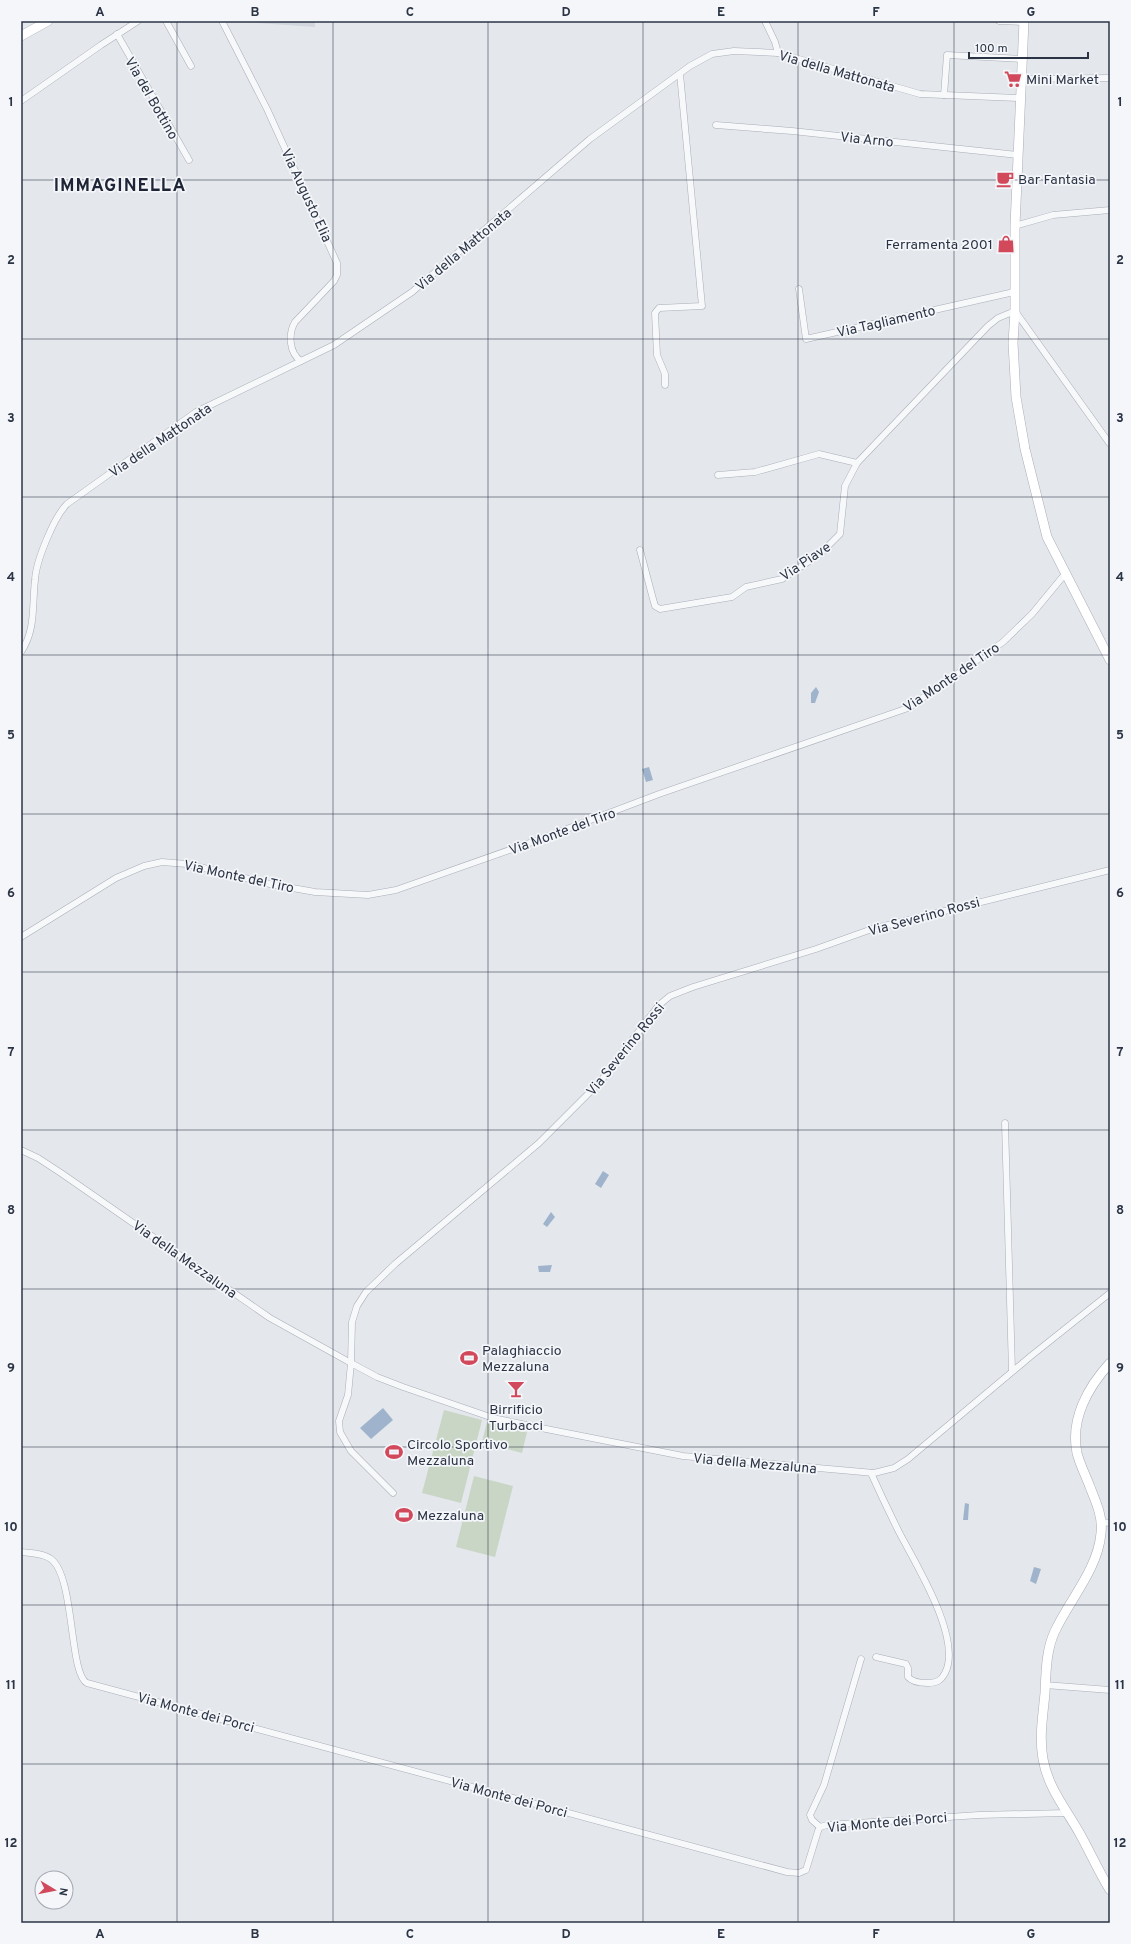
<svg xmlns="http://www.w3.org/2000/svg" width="1131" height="1944" font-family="Overpass,sans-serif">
<rect width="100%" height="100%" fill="#e4e7ec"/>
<path fill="#d2d6de" d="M 227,21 L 315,21 L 315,27 Z"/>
<g fill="#c9d6c5">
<path d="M 444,1410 L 482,1420 L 461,1503 L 422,1493 Z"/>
<path d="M 487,1422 L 527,1432 L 522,1453 L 482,1442 Z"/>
<path d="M 474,1476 L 513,1486 L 495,1557 L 456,1547 Z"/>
</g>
<g fill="#9fb4cc">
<path d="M 816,687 L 819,692 L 815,703 L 811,703 L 811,693 Z"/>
<path d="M 649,767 L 653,780 L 646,782 L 642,769 Z"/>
<path d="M 603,1171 L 609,1175 L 601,1188 L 595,1184 Z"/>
<path d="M 551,1212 L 555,1217 L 547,1227 L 543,1224 Z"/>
<path d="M 552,1265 L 550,1272 L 539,1272 L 538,1266 Z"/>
<path d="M 383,1408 L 393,1420 L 371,1439 L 360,1428 Z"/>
<path d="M 965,1503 L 969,1504 L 968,1520 L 963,1520 Z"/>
<path d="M 1034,1567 L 1041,1569 L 1036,1584 L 1030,1581 Z"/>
</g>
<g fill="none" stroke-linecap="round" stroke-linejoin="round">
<g stroke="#a9aeb7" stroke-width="7">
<g id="street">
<path d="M 166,21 L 191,66"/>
<path d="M 222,21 L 267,109 L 337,263 L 337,275 L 334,281 L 295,322 C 288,334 289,353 301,361"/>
<path d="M 765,21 L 775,42 L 778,53"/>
<path d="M 999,21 L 1024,22"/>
<path d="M 117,34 L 189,160"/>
<path d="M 1022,79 L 1110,78"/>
<path d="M 944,95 L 947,55 L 1023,59"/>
<path d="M 21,101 L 101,45 L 138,21"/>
<path d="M 716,125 L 792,131 L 1018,155"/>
<path d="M 1015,226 L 1053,215 L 1110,210"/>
<path d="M 799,289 L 806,339 L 1014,292"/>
<path d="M 665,385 L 665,374 L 657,355 L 655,313 L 659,308 L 702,306 L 680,74"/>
<path d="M 718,475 L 755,472 L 819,454 L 857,463"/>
<path d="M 640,550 L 653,599 L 655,606 L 660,609 L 732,597 L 746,587 L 782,579 L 820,554 L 840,534 L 845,486 L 857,463 L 988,326 L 998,318 L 1015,311 L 1110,444"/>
<path d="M 21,652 C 36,630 32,605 35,580 C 36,561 54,517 67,504 L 196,412 L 334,345 L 412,292 L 590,139 L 690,66 L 712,54 L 734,51 L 778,53 L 920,94 L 1021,98"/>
<path d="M 21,937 L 116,878 L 144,866 L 162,862 L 187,864 L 270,884 L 315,892 L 368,895 L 396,890 L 535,841 L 659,794 L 908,708 L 1003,642 L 1032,614 L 1065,574"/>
<path d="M 1005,1123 L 1012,1371"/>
<path d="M 21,1150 L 38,1158 L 61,1173 L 270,1318 L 351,1363"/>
<path d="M 351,1363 L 352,1322 L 357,1306 L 366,1292 L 395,1264 L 539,1143 L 600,1082 L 659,1005 L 670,996 L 693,987 L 816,949 L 872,929 L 1110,870"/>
<path d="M 871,1473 C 880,1493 889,1512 899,1532 C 915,1563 963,1639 945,1673 C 941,1681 936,1683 928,1683 C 921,1683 912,1682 908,1677 L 908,1668 L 906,1664 L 876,1657"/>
<path d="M 393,1493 L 351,1451 L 340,1432 L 339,1421 L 348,1395 L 351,1363 L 377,1377 L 403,1387 L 493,1418 L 526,1425 L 683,1456 L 874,1473 L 894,1468 L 908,1459 L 1031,1356 L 1110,1293"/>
<path d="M 1101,1522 L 1110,1523"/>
<path d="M 21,1552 C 30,1553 43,1553 51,1559 C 75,1577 69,1674 87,1683 L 787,1872 L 799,1873 L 806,1870 L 818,1831 L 820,1827 L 827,1825 L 979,1815 L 1066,1813"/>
<path d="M 1045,1685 L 1110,1690"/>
<path d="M 820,1827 L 812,1820 L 810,1815 L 824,1785 L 861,1659"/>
</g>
</g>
<g stroke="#a9aeb7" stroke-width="10">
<g id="secondary">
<path d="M 1024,21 L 1015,226 L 1015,311 L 1013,343 L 1016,397 L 1025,449 L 1047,537 L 1110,660"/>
<path d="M 21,36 L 48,21"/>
<path d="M 1110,1363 C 1088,1387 1070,1419 1077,1453 C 1080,1465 1086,1476 1090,1487 C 1096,1502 1103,1517 1101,1533 C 1098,1569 1070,1599 1055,1631 C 1046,1650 1046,1672 1045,1693 C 1043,1715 1039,1737 1043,1759 C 1048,1788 1066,1809 1080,1834 C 1090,1852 1099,1872 1110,1890"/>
</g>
</g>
<use href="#street" stroke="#f7f8fa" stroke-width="6"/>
<use href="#secondary" stroke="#fff" stroke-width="9"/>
</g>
<path fill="none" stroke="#2b3445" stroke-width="1" stroke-opacity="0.55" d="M 177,21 L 177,1923M 333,21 L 333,1923M 488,21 L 488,1923M 643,21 L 643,1923M 798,21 L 798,1923M 954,21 L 954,1923M 21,180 L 1110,180M 21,339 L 1110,339M 21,497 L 1110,497M 21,655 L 1110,655M 21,814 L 1110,814M 21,972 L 1110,972M 21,1130 L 1110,1130M 21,1289 L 1110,1289M 21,1447 L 1110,1447M 21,1605 L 1110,1605M 21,1764 L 1110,1764"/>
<defs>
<g id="supermarket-bare" transform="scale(1.38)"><path d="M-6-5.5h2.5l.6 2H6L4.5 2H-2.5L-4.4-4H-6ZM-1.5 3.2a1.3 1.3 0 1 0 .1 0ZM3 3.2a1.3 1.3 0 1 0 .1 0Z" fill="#d1495b" stroke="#f4f6f9" stroke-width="2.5" paint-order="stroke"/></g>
<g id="cafe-bare" transform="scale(1.38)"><path d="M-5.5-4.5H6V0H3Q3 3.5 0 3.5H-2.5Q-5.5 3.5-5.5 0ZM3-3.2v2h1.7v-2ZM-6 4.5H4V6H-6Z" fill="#d1495b" stroke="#f4f6f9" stroke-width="2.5" paint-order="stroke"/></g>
<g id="shop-bare" transform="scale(1.38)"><path d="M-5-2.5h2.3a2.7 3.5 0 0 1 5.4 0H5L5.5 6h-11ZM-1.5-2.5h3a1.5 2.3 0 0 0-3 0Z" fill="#d1495b" stroke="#f4f6f9" stroke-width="2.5" paint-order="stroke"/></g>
<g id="stadium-bare" transform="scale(1.38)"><path d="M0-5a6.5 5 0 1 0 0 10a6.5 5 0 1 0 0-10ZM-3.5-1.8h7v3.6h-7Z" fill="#d1495b" stroke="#f4f6f9" stroke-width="2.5" paint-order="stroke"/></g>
<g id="bar-bare" transform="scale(1.38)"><path d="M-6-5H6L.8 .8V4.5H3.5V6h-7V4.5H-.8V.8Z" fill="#d1495b" stroke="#f4f6f9" stroke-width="2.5" paint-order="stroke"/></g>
</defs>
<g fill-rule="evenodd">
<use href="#supermarket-bare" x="1013" y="79"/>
<use href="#cafe-bare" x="1005" y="179"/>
<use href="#shop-bare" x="1006" y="244"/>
<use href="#stadium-bare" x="469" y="1358"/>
<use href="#bar-bare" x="516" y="1389"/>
<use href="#stadium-bare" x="394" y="1452"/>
<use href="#stadium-bare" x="404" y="1515"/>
</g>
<g text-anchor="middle" stroke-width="3.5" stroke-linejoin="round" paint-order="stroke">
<g font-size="14" fill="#2b3445" stroke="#f4f6f9">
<text transform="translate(837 71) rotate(16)" y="5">Via della Mattonata</text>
<text transform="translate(152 98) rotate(60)" y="5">Via del Bottino</text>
<text transform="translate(867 139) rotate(6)" y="5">Via Arno</text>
<text transform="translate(307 195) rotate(65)" y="5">Via Augusto Elia</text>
<text transform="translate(463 249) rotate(-40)" y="5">Via della Mattonata</text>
<text transform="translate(886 321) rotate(-13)" y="5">Via Tagliamento</text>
<text transform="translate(160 440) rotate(-34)" y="5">Via della Mattonata</text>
<text transform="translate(805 561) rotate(-34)" y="5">Via Piave</text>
<text transform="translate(951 677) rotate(-34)" y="5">Via Monte del Tiro</text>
<text transform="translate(562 831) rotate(-20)" y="5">Via Monte del Tiro</text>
<text transform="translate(239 876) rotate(12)" y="5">Via Monte del Tiro</text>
<text transform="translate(924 916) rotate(-15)" y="5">Via Severino Rossi</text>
<text transform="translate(625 1049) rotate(-51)" y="5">Via Severino Rossi</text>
<text transform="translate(185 1259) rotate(35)" y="5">Via della Mezzaluna</text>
<text transform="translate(755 1463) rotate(5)" y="5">Via della Mezzaluna</text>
<text transform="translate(196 1712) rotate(15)" y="5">Via Monte dei Porci</text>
<text transform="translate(509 1797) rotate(15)" y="5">Via Monte dei Porci</text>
<text transform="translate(887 1822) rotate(-5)" y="5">Via Monte dei Porci</text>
</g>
<g font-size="14" fill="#2b3445" stroke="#f4f6f9" text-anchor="start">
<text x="1026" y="84">Mini Market</text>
<text x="1018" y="184">Bar Fantasia</text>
<text x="993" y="249" text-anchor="end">Ferramenta 2001</text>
<text x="482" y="1355">Palaghiaccio<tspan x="482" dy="16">Mezzaluna</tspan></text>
<text x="516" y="1414" text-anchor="middle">Birrificio<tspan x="516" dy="16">Turbacci</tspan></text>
<text x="407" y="1449">Circolo Sportivo<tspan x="407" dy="16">Mezzaluna</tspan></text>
<text x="417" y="1520">Mezzaluna</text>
</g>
<g font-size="18" font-weight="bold" letter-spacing="1" fill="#1d2536" stroke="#f4f6f9">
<text x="120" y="191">IMMAGINELLA</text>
</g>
</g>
<rect width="1131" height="1944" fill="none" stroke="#f4f6f9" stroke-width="44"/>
<g transform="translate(54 1890) rotate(100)"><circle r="19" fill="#f4f6f9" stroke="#a4a8b1"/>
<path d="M0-3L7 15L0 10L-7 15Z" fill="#d1495b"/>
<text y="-6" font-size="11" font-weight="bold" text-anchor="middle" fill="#2b3445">N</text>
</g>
<path d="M969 52v6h119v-6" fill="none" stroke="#2b3445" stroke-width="2"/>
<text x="975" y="52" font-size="12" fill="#2b3445" stroke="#f4f6f9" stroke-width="3" paint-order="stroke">100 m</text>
<rect x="22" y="22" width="1087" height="1900" fill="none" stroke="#2b3445" stroke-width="1.5"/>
<g font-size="13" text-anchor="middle" font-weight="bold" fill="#2b3445">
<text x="100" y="16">A</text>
<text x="255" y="16">B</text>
<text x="410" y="16">C</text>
<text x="566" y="16">D</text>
<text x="721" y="16">E</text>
<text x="876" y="16">F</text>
<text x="1031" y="16">G</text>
<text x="11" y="106">1</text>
<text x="1120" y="106">1</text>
<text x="11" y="264">2</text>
<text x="1120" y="264">2</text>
<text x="11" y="422">3</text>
<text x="1120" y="422">3</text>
<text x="11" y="581">4</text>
<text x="1120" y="581">4</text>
<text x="11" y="739">5</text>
<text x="1120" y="739">5</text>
<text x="11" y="897">6</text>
<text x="1120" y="897">6</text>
<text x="11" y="1056">7</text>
<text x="1120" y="1056">7</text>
<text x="11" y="1214">8</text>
<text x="1120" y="1214">8</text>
<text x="11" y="1372">9</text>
<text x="1120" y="1372">9</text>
<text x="11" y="1531">10</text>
<text x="1120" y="1531">10</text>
<text x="11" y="1689">11</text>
<text x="1120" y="1689">11</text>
<text x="11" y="1847">12</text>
<text x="1120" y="1847">12</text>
<text x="100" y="1938">A</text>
<text x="255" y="1938">B</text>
<text x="410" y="1938">C</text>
<text x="566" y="1938">D</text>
<text x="721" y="1938">E</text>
<text x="876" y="1938">F</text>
<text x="1031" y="1938">G</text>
</g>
</svg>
